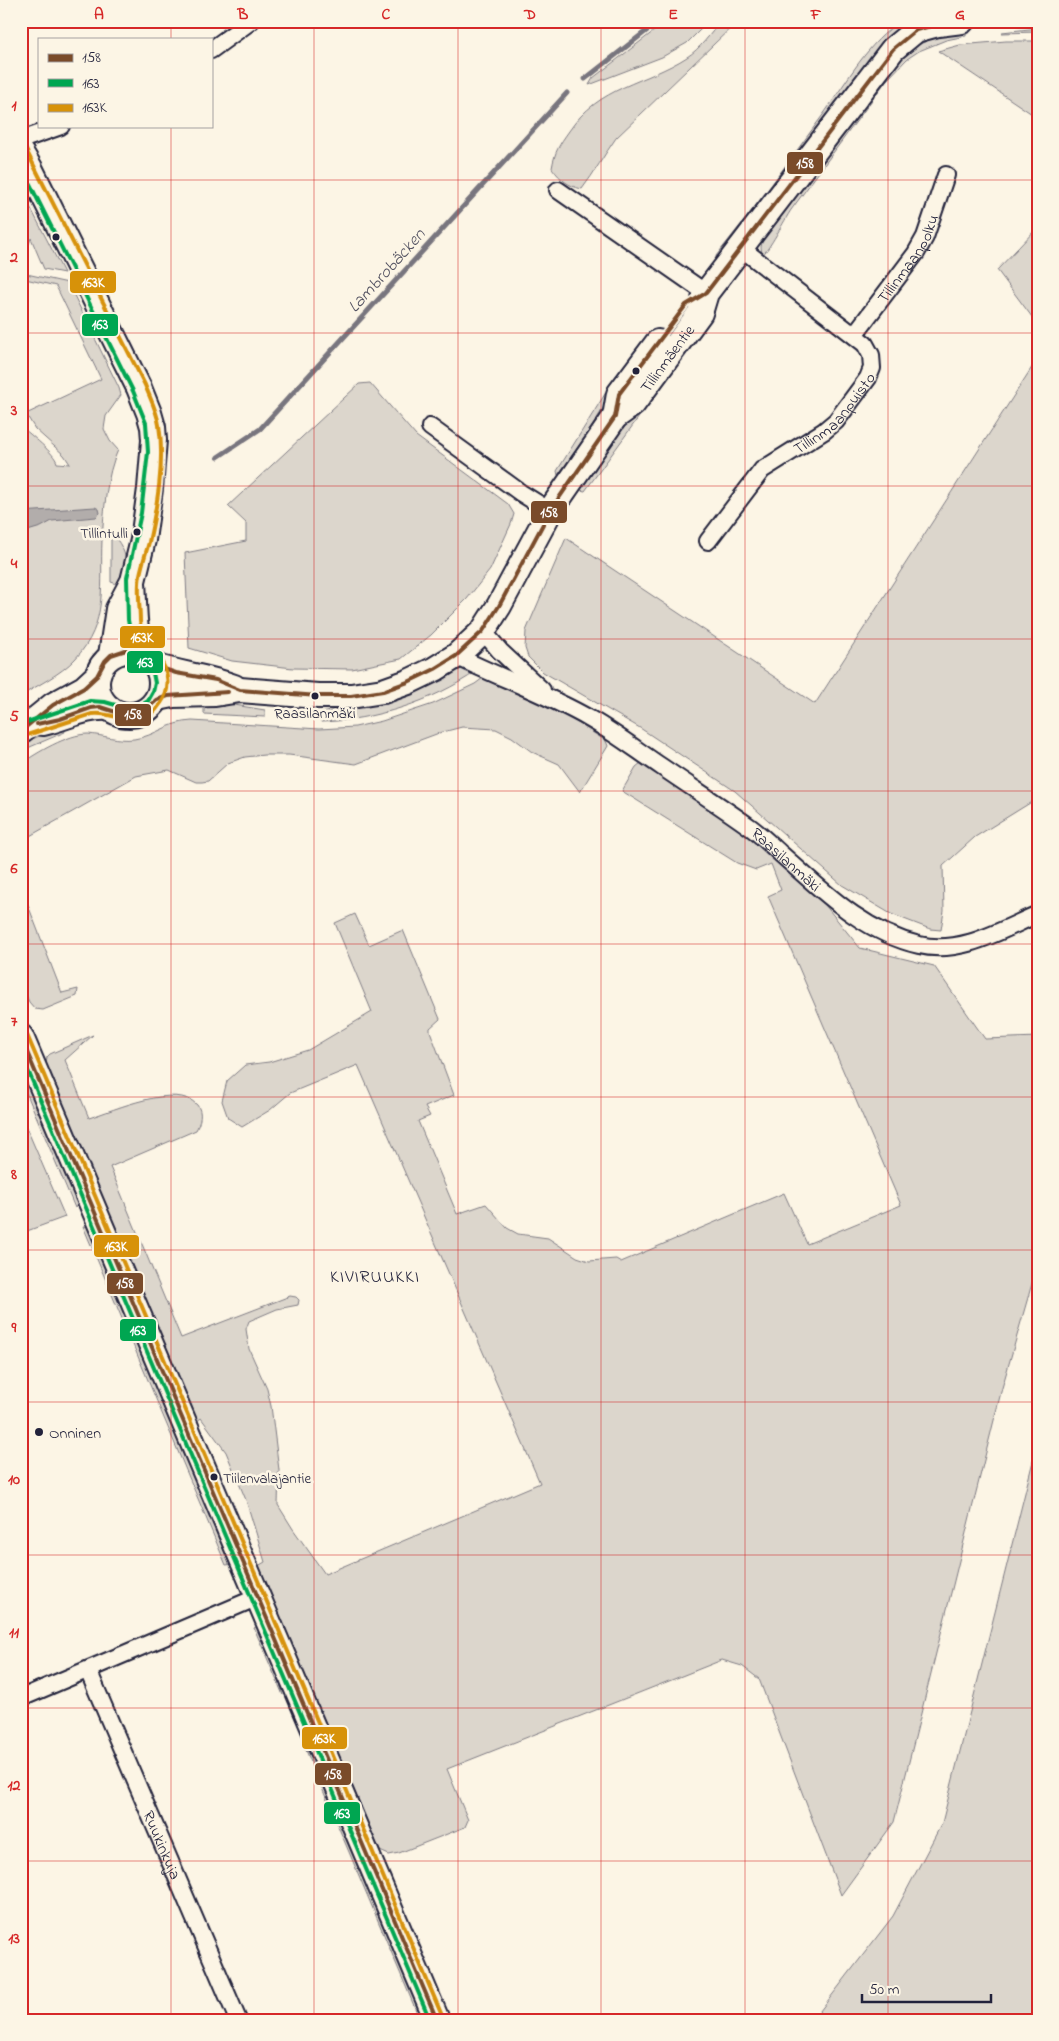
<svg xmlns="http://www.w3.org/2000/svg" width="1059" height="2041" font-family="'Indie Flower',sans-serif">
<rect width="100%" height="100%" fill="#fcf5e5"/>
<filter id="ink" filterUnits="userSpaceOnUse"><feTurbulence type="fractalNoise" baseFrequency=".02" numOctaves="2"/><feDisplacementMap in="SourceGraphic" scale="10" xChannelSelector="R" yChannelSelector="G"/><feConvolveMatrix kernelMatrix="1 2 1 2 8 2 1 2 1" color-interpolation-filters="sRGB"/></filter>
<g filter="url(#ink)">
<g fill="#dcd6cc" stroke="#7f7c84">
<path d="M 667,21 L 709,21 L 687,43 L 662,57 L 589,85 L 593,78 Z"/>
<path d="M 721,21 L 738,21 L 616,138 C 604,155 595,172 582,189 C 568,186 561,180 552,168 C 555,151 559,145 569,131 C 599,86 645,84 687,57 C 700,49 711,33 721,21 Z"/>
<path d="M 901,21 L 911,21 L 892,34 L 885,41 L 717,261 L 716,256 C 754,209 790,160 825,112 C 847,81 868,42 901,21 Z"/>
<path d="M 1038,28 L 1038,32 L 1002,33 L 1002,32 Z"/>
<path d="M 952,33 L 966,33 L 966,36 L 946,40 L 919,51 L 907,59 L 886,81 L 791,210 C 785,219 768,252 762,255 L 761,247 L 763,238 L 882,77 L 909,49 L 940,35 Z"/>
<path d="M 1006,41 L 1038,41 L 1038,118 L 938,51 L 960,45 Z"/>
<path d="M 21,189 L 64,273 L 44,269 L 31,238 L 29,244 L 21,242 Z"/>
<path d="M 1038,227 L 1038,325 L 997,270 Z"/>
<path d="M 22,273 L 68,283 L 119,388 L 121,395 L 106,416 L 104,429 L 110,441 L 118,450 C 106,475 104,512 102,540 C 100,584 109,623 75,659 C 60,675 39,684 21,696 L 21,426 C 30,435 55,453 57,463 L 70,464 L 64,455 L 35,429 L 26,414 L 101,379 L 56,286 L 21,278 Z"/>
<path d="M 1038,358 L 1038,798 L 975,837 L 943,866 L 944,911 L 941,930 L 930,929 L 891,914 L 842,885 L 735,791 L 640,728 L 543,672 L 528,657 L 525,648 L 526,631 L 566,538 L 815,704 Z"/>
<path d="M 620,373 C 605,411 582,442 558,475 L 557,471 L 605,394 Z"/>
<path d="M 370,383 L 416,436 L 508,504 L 514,514 L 511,524 L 490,570 L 467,599 L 431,635 L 401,659 L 352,669 L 293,668 L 232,661 L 189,648 L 185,553 L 246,541 L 246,523 L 228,506 L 359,384 Z"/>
<path d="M 646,394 L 652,399 L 585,491 L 580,490 L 615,437 Z"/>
<path d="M 111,534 C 119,539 127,555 126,565 C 125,572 122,578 120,585 L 111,582 Z"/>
<path d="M 458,669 L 469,669 L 477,671 C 432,702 375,720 321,722 L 322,713 L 353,706 L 428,685 Z"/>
<path d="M 487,675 L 567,716 L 606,741 L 608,746 L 580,792 L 559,764 L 532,752 L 512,737 L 496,729 L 462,727 L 439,733 L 356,764 L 289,755 L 264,755 L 245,757 L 228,763 L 208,781 L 202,782 L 196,782 L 169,770 L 136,776 L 28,837 L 21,845 L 21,764 C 36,753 68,734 88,734 C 103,735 118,741 134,739 C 156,736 167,722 192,721 L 319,729 L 355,727 L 382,721 L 433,704 L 475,684 Z"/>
<path d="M 204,700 L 265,710 L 265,717 L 204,714 Z"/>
<path d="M 62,726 L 65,732 L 30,747 L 21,753 L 21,744 Z"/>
<path d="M 641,763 L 725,815 L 807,883 L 860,948 L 934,966 L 985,1039 L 1038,1037 L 1038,1272 L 1033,1280 L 1002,1388 L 894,1822 L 841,1895 L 759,1679 L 742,1666 L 722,1660 L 447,1769 L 468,1820 L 465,1827 L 399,1853 L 389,1855 L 380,1851 L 258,1566 L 265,1562 L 246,1500 L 226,1452 L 201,1418 L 196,1422 L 46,1064 L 47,1057 L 50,1054 L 93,1035 L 65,1060 L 89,1118 C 114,1110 177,1082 197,1105 C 203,1112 200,1123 196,1130 L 110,1167 L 181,1338 L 290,1296 L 296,1297 L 299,1300 L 298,1305 L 277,1309 L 249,1321 L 246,1329 L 249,1349 L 267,1389 L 271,1406 L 279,1470 L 278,1505 L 293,1529 L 325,1574 L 540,1483 L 358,1065 L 290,1093 L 270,1110 L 242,1127 L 228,1118 L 222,1101 L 227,1081 L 245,1065 L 269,1062 L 308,1050 L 372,1012 L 335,923 L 355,914 L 369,945 L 403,930 L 440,1019 L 430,1028 L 430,1031 L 454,1095 L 425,1107 L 430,1116 L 418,1121 L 457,1214 L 486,1204 L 507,1228 L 518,1234 L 548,1238 L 577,1257 L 589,1261 L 616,1259 L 621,1262 L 784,1193 L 807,1244 L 901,1205 L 768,896 L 781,890 L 771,864 L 756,870 L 737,863 L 622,791 L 636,767 Z"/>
<path d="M 21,887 L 62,993 L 78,989 L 77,996 L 43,1010 L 35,1009 L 29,1002 L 21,983 Z"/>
<path d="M 21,1060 L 80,1200 L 75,1208 L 21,1080 Z"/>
<path d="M 21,1115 L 65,1217 L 27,1231 L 21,1217 Z"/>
<path d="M 83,1226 L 90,1227 L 235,1564 L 226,1565 Z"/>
<path d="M 1038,1441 L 1038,2020 L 813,2020 L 893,1916 L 942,1823 Z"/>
<path d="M 256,1627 L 259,1629 L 271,1650 L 283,1695 L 254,1628 Z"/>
<path d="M 305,1748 L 315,1762 L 429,2020 L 420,2020 Z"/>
</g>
<path fill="#b2adab" stroke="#78757e" d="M 95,507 L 99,509 L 100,513 L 96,517 L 52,521 L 41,527 L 21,533 L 21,512 Z"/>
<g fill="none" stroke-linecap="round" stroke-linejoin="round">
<g stroke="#78757e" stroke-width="5">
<path d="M 585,79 L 659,21"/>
<path d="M 218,457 L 260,429 L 567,93"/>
</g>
<g stroke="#22223b" stroke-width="20">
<g id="street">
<path d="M 211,50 L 251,21"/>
<path d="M 21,140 L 61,126"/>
<path d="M 558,190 L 706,293"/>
<path id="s1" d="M 854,335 L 916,253 L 925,237 L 946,175"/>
<path d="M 430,427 L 521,493 L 550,511"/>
<path id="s2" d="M 708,541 L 762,470 L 824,431 L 836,421 L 868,378 L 872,368 L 871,355 L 865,344 L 741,248"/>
<path d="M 483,631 L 500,651 L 542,690"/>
<path id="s3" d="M 456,656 C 500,678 547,694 590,719 C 615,733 638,751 662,767 C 691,787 721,806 750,827 C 761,835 771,845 781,854 C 823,891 863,932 919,945 C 961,955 1001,930 1038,914"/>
<path id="s4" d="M 88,1670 L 238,2020"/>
<path d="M 21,1698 L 258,1597"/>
</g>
</g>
<g stroke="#22223b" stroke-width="28">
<g id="secondary">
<path d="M 21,153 L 30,168 L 139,388 L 149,413 L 153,427 L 154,440 L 150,489 L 143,540 L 133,581 L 118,609 L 111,655"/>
<path d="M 615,417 L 619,394 L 658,342"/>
<path d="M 133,583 C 135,607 133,630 142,653"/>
<circle cx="129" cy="683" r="32"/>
<path d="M 158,667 C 183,675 209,677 234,687"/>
<path id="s5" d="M 158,698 L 173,695 L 215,694 L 240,690 L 318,696 L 351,696 L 383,691 L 408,682 L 435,669 L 456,656 L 483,631 L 499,606 L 550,511 L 615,417 L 633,404 L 700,313 L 706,293 L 893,49 L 916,30 L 938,24 L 962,21"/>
<path d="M 43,723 C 66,718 85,706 109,708"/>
<path d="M 21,731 L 53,705 L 84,688 L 97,676"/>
<path d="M 21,1037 L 437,2020"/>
</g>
</g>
<use href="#street" stroke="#fcf5e5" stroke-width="16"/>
<use href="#secondary" stroke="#fcf5e5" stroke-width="24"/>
<g stroke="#fcf5e5" stroke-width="8">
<g id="bus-1">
<path d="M 37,724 L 60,719 L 91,708 L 100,707 L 122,714 L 132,715 L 143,712 L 157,700 L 168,696 L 228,692"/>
<path d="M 21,731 L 53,705 L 84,688 L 97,676 L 105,661 L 111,655 L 126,650 L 148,656 L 158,667 L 176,673 L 216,680 L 240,690 L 318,696 L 351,696 L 383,691 L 408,682 L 435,669 L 456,656 L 483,631 L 499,606 L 550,511 L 615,417 L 619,394 L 686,305 L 706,293 L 893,49 L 916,30 L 938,24 L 960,21"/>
<path d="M 21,1038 L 437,2020"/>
</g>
</g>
<g stroke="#fcf5e5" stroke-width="8">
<g id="bus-2">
<path d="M 21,166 L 133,391 L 146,423 L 148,452 L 141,513 L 127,578 L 128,620 L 133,647 L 153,673 L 155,683 L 153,692 L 148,701 L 136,708 L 126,708 L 105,702 L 90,701 L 21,724"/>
<path d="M 21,1054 L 430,2020"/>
</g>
</g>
<g stroke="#fcf5e5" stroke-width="8">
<g id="bus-3">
<path d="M 24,736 L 92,714 C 118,710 139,737 161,703 C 171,689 169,670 158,657 C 154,652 148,649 145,643 C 141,637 141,628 140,621 C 140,607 137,589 140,575 C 142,564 146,553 149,542 C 157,506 165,462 159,425 C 157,411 150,398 145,385 L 26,150"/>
<path d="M 27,1035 L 443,2018"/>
</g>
</g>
<use href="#bus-1" stroke="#7a4b2a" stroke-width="4"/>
<use href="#bus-2" stroke="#00a651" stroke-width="4"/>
<use href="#bus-3" stroke="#d79209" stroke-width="4"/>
</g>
</g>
<path fill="none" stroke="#d62828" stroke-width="1" stroke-opacity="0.55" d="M 171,21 L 171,39M 314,21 L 314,2020M 458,21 L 458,2020M 601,21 L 601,2020M 745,21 L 745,2020M 888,21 L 888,2020M 171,126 L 171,2020M 21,180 L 1038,180M 21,333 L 1038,333M 21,486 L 1038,486M 21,639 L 1038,639M 21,791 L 1038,791M 21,944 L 1038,944M 21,1097 L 1038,1097M 21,1250 L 1038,1250M 21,1402 L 1038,1402M 21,1555 L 1038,1555M 21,1708 L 1038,1708M 21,1861 L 1038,1861"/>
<g fill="#22223b" stroke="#fcf5e5" stroke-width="2">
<circle cx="56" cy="237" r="4.5"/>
<circle cx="636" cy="371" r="4.5"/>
<circle cx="137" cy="532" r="4.5"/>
<circle cx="315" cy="696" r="4.5"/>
<circle cx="39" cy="1432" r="5"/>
<circle cx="214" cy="1477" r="4.5"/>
</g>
<g text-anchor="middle" stroke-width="5" stroke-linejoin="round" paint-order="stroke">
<g font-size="15" fill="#22223b" stroke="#fcf5e5" text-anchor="end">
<text x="128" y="538">Tillintulli</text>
<text x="315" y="718" text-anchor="middle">Raasilanmäki</text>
<text x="223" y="1483" text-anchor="start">Tiilenvalajantie</text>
</g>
<g font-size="16" fill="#22223b" stroke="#fcf5e5">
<text dy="6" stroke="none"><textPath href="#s1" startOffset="94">Tillinmaanpolku</textPath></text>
<text dy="6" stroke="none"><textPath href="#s5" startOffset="675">Tillinmäentie</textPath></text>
<text dy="6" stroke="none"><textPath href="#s2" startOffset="182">Tillinmaanpuisto</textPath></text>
<text dy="6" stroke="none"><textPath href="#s3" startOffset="390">Raasilanmäki</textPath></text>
<text dy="6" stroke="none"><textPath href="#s4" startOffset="190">Ruukinkuja</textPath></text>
</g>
<g font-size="16" fill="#22223b" stroke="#fcf5e5" text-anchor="start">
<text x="49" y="1438">Onninen</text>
</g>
<g font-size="18" font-style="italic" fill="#545362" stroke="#fcf5e5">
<text transform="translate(386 270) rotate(-48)" y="6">Lambrobäcken</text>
</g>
<g font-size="18" letter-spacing="1" fill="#22223b" stroke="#fcf5e5">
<text x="375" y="1282">KIVIRUUKKI</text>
</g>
</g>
<g stroke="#fcf5e5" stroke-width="2">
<rect x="786" y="151" width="38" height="24" rx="5" fill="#7a4b2a"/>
<rect x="69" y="270" width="48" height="24" rx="5" fill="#d79209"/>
<rect x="81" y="313" width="38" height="24" rx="5" fill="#00a651"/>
<rect x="530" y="500" width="38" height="24" rx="5" fill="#7a4b2a"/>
<rect x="119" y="625" width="47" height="24" rx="5" fill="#d79209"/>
<rect x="126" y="650" width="38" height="24" rx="5" fill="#00a651"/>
<rect x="114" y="703" width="38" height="24" rx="5" fill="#7a4b2a"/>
<rect x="93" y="1234" width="47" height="24" rx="5" fill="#d79209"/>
<rect x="106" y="1272" width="38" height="23" rx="5" fill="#7a4b2a"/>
<rect x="119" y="1318" width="38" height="24" rx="5" fill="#00a651"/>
<rect x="301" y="1726" width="47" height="24" rx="5" fill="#d79209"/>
<rect x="314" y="1762" width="38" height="24" rx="5" fill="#7a4b2a"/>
<rect x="323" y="1801" width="38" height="24" rx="5" fill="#00a651"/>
</g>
<g font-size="14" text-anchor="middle" font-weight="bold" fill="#fff">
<text x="805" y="168">158</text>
<text x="93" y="287">163K</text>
<text x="100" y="329">163</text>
<text x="549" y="517">158</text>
<text x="142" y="642">163K</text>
<text x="145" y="667">163</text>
<text x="133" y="719">158</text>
<text x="116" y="1251">163K</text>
<text x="125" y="1288">158</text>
<text x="138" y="1335">163</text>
<text x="324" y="1743">163K</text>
<text x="333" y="1779">158</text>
<text x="342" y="1818">163</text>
</g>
<rect width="1059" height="2041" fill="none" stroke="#fcf5e5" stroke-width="55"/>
<rect x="38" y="38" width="175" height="90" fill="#fcf5e5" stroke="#a5a1a1"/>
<rect x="48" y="54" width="25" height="8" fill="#7a4b2a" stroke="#a5a1a1"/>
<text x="82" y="62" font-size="15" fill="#22223b">158</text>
<rect x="48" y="79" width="25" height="8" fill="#00a651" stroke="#a5a1a1"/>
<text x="82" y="88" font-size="15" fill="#22223b">163</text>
<rect x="48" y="104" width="25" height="8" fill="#d79209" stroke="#a5a1a1"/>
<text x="82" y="112" font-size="15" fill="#22223b">163K</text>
<path d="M862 1994v8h129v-8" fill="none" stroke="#22223b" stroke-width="2.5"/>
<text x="869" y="1994" font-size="15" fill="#22223b" stroke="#fcf5e5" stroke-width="4" paint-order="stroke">50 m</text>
<rect x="28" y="28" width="1004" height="1986" fill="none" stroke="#d62828" stroke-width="2"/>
<g font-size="16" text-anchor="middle" font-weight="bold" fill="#d62828">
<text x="99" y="19">A</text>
<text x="243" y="19">B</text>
<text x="386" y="19">C</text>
<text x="530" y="19">D</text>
<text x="673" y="19">E</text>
<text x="816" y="19">F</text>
<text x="960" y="19">G</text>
<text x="14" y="110">1</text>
<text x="14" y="262">2</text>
<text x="14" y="415">3</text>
<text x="14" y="568">4</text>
<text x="14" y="721">5</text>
<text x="14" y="873">6</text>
<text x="14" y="1026">7</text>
<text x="14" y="1179">8</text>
<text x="14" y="1332">9</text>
<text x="14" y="1484">10</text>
<text x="14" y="1637">11</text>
<text x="14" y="1790">12</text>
<text x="14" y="1943">13</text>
</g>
</svg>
